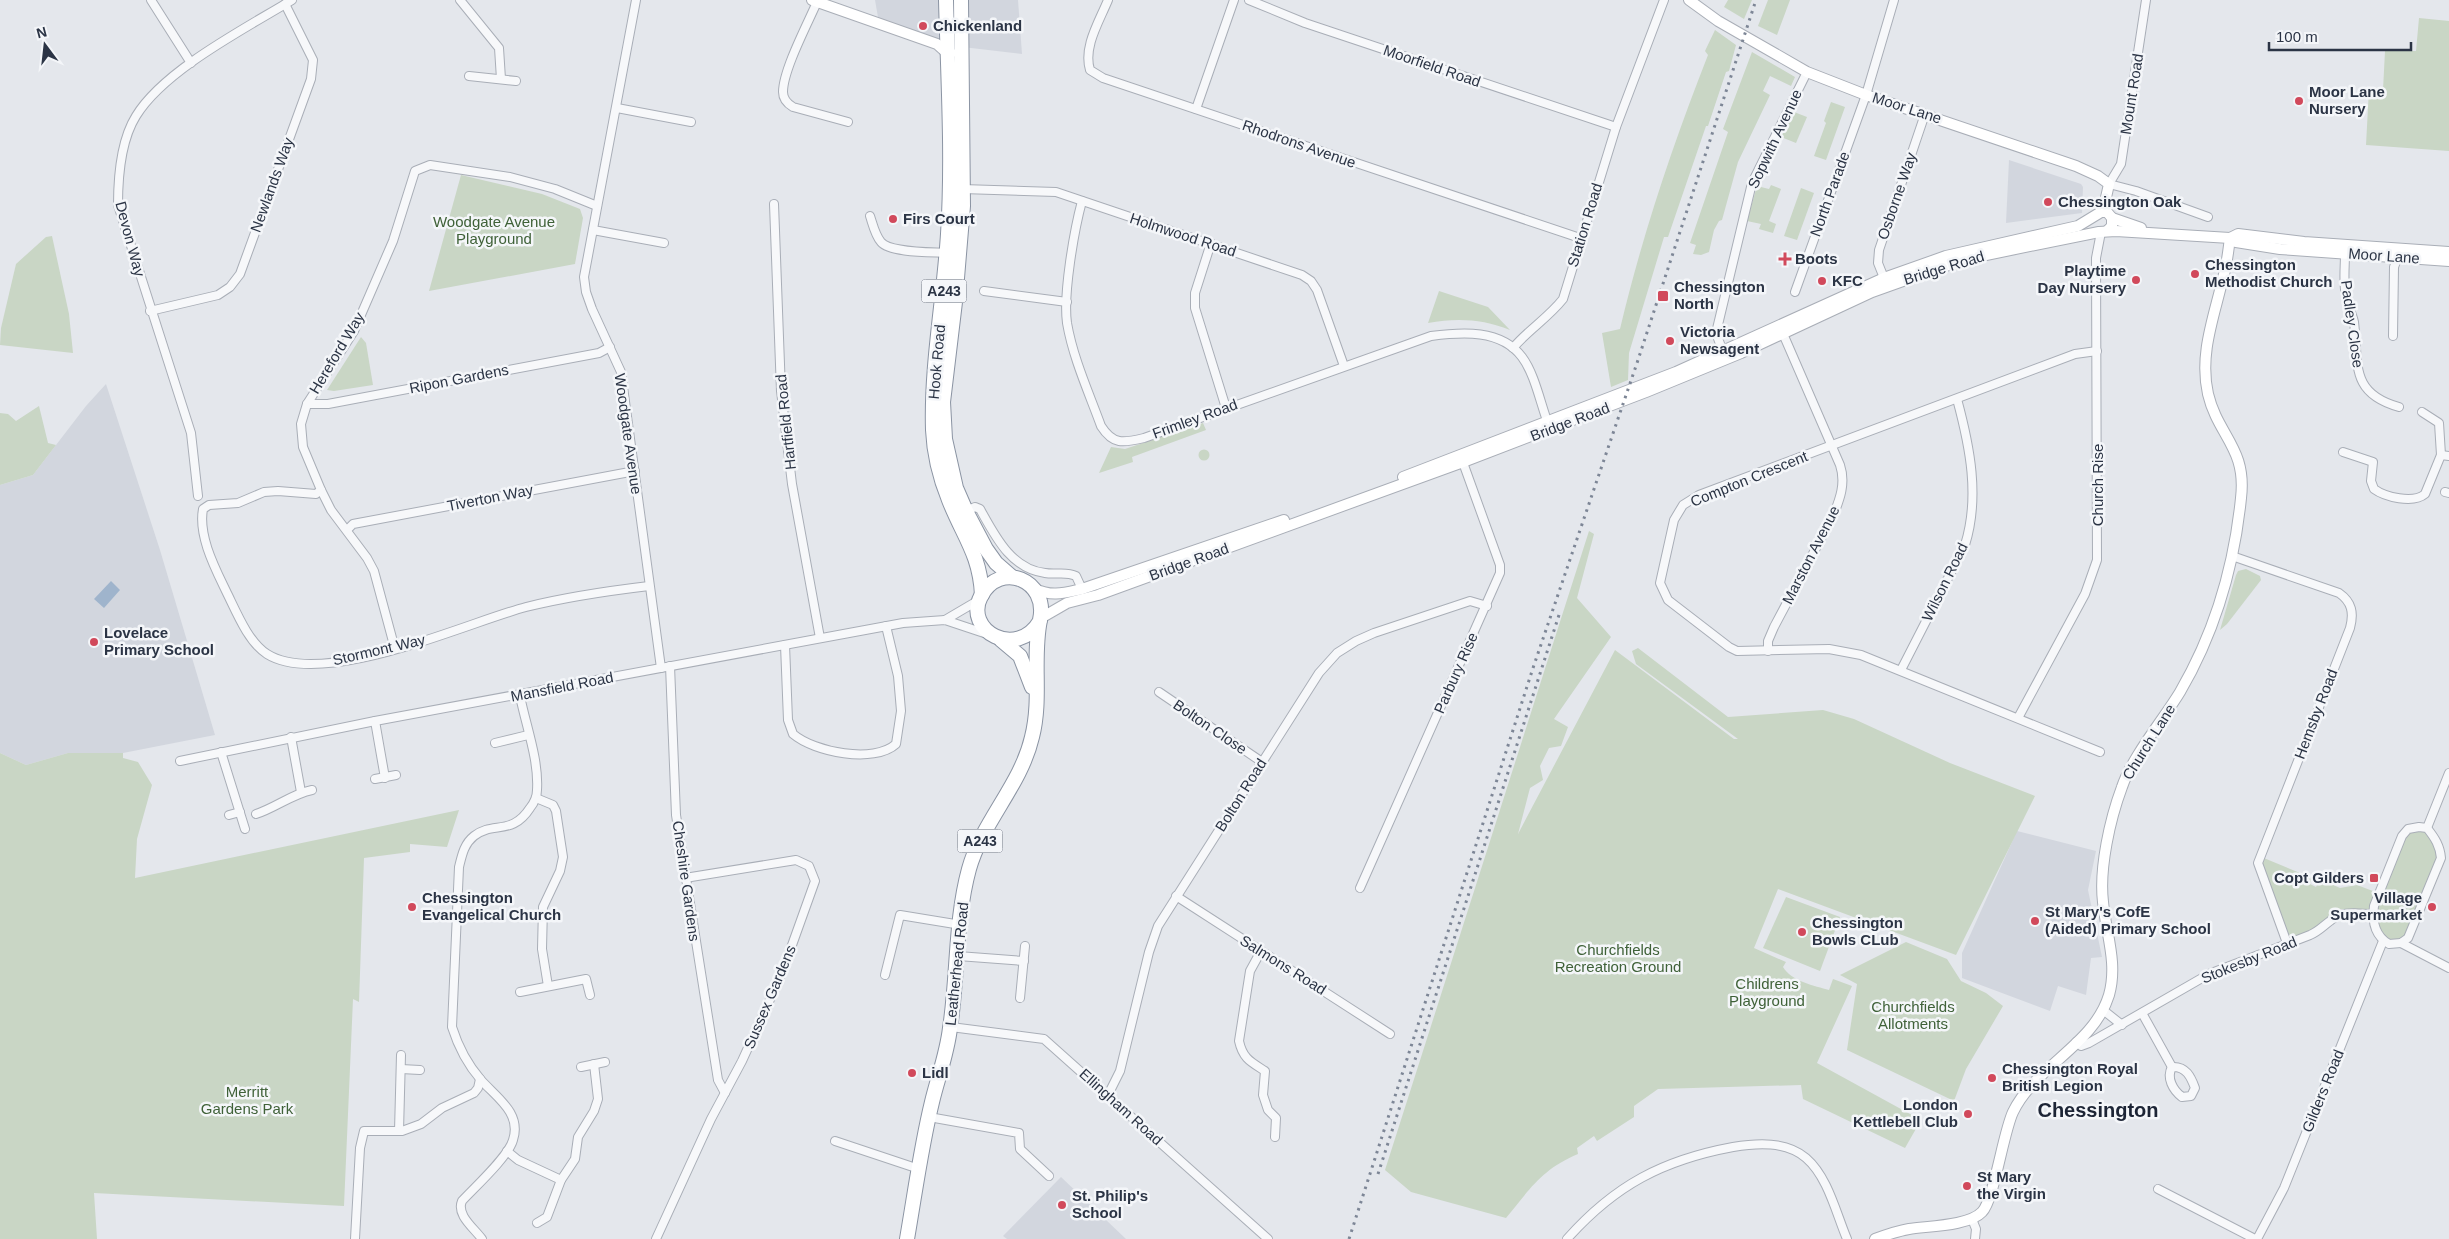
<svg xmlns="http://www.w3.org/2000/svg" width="2449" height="1239" font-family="Arial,sans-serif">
<rect width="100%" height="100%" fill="#e4e7ec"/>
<g fill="#d2d6de">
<path d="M 875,0 L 1018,0 L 1022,54 L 937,44 L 879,23 Z"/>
<path d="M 2009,160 L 2081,184 L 2083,187 L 2082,213 L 2006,223 Z"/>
<path d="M 106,384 L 160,550 L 215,735 L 123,753 L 68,753 L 26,765 L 0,753 L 0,485 L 33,475 L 86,406 Z"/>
<path d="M 2017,831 L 2096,851 L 2088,890 L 2102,957 L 2091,958 L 2086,995 L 2058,986 L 2050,1011 L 1962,978 L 1962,953 Z"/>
<path d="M 1061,1177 L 1126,1239 L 1007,1239 L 1003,1236 Z"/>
</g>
<g fill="#c9d6c5">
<path d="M 1728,0 L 1752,0 L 1744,19 L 1724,7 Z"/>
<path d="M 1768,0 L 1790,0 L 1777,35 L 1758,26 Z"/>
<path d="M 2419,18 L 2449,21 L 2449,151 L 2366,145 L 2369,89 L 2383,90 L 2385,51 L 2416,51 Z"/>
<path d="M 1715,30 L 1736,45 L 1729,71 L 1726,72 L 1708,126 L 1706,126 L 1668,237 L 1664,237 L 1629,353 L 1628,380 L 1611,387 L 1602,333 L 1620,329 C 1642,236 1673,144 1708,55 L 1705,51 Z"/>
<path d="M 1752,52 L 1795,77 L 1791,86 L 1770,76 L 1763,91 L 1770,95 L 1738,162 L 1722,220 L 1719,221 L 1714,230 L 1709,252 L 1701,255 L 1693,254 L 1696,245 L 1690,243 L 1728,132 L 1723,129 Z"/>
<path d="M 1831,102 L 1845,107 L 1826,160 L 1814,156 L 1826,123 L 1824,121 Z"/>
<path d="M 1794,112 L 1807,117 L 1796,143 L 1781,137 Z"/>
<path d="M 461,175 L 542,194 L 580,209 L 583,218 L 575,264 L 429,291 Z"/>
<path d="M 1771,185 L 1781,189 L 1769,221 L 1776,224 L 1773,233 L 1759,229 L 1761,224 L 1747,221 L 1757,186 L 1769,189 Z"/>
<path d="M 1801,188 L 1814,193 L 1797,240 L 1784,236 Z"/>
<path d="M 52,236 L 69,314 L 73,353 L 0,345 L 1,328 L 16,264 L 46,237 Z"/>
<path d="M 1439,291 L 1488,307 L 1510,330 C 1482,319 1457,318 1428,323 Z"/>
<path d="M 361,337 L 366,343 L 373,385 L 334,391 L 327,390 Z"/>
<path d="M 39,406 L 48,443 L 56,445 L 33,475 L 0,485 L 0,413 L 8,414 L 16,421 Z"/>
<path d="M 1203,423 L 1206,430 L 1132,457 L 1133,462 L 1099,473 L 1111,447 L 1125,449 Z"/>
<circle cx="1204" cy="455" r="5.5"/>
<path d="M 1589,531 L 1594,534 L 1577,598 L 1611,637 L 1554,719 L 1568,727 L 1561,746 L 1549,748 L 1540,766 L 1543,780 L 1530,788 L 1518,834 L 1615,650 L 1734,739 L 1738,739 L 1636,664 L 1632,651 L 1638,648 L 1728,717 L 1823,710 L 1854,719 L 1950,763 L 2035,796 L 1956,955 L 1778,889 L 1754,948 L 1786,962 L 1783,967 C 1791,981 1815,986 1829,990 L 1833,979 L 1852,986 L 1817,1063 L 1921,1120 L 1905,1148 L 1803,1099 L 1801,1085 L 1658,1089 L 1634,1106 L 1634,1117 L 1597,1141 L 1594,1136 L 1577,1148 L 1578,1154 C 1542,1169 1530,1189 1506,1218 L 1411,1192 L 1385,1170 Z"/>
<path d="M 2246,569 L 2260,576 L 2261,580 L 2227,624 L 2220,630 L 2236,575 L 2238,571 Z"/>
<path d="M 0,753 L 26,765 L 68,753 L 123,753 L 123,758 L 138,762 L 152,785 L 137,839 L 135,878 L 459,810 L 447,847 L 410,844 L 410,852 L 364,858 L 359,1002 L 353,999 L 344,1206 L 94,1193 L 97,1239 L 0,1239 Z"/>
<path d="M 2427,828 L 2441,858 L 2405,941 L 2383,941 L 2373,914 L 2348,913 L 2287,943 L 2259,856 L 2312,878 L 2310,884 L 2316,887 L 2320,879 L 2340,888 L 2357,885 L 2378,893 L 2408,829 Z"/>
<path d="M 1786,897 L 1840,917 L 1820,971 L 1763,948 Z"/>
<path d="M 1906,942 L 1947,959 L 1961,981 L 1986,993 L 2003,1006 L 1966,1069 L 1954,1101 L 1847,1050 L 1857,984 L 1840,975 Z"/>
</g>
<path fill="#9fb4cc" d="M 111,581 L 120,590 L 104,608 L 94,599 Z"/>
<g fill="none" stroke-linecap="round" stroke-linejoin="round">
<g stroke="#a9aeb7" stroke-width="10">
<g id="street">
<path d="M 151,0 L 191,63"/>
<path d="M 460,0 L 499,48 L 501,79"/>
<path d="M 636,0 L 584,277 L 586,292 L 592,309 L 621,372 L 661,668"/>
<path d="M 1108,0 C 1099,22 1083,47 1090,70 L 1103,78 L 1580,238"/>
<path d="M 1249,0 L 1305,23 L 1616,127"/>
<path d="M 2146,0 L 2121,164 L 2109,184 L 2136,191 L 2208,217"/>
<path d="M 817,2 C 808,23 783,70 783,92 C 783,99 788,104 793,107 L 848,122"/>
<path d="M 469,76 L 516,81"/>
<path d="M 617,108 L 691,122"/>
<path d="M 1196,109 L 1234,0"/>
<path d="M 962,189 L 1056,192 L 1302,275 L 1311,281 L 1317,290 L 1344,366"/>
<path d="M 1082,201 C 1074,231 1063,294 1067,323 C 1073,358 1089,393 1101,426 C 1113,445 1123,443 1144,438 L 1431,336 C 1462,332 1501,329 1522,357 C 1535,374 1541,406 1549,426"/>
<path d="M 774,204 L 781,391 L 792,484 L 820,638"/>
<path d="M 870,216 C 873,225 875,235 881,242 C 890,253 932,252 947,253"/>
<path d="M 593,230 L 664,243"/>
<path d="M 1211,243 L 1195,293 L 1195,308 L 1226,408"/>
<path d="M 2345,254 C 2345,267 2343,283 2346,296 C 2347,305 2352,313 2354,322 C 2359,363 2349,393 2399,407"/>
<path d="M 1884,278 L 1878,263 L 1879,250 L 1925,114"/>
<path d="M 984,291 L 1067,302"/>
<path d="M 1795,292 L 1866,95 L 1894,0"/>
<path d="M 150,311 L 218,295 L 230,287 L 240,274 L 311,79 L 313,60 L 285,4"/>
<path d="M 2393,336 L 2394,267 L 2399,254"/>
<path d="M 1513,348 C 1528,330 1548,318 1563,299 L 1616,127 L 1664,0"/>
<path d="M 2097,351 L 2075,354 L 1699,495 L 1683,505 L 1674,520 L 1660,583 L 1668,600 L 1729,647 L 1737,651 L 1829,649 L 1861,655 L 2100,752"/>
<path d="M 1723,352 L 1716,333 L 1752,183 L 1807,72"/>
<path d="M 307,404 L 328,404 L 599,353 L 610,347"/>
<path d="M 2422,412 L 2439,423 L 2441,455"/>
<path d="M 2343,452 L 2373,462 L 2371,481 L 2374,489 C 2385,497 2413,504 2425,494 L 2441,455 L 2449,456"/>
<path d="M 321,490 L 316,494 L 278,491 L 264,492 L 238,503 L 209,505 L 203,509 C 198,536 215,568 226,591 C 236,611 248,642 267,654 C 323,689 466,623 526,607 C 566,597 607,591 649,586"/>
<path d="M 2445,492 L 2449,493"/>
<path d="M 198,496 L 191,433 L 118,205 C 118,177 121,140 136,116 C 164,70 246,28 292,0"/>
<path d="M 966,511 L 975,507 L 980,509 C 995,536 1011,569 1045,573 C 1056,575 1066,571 1076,576 L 1082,589"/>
<path d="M 347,530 L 353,524 L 635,471"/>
<path d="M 2232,556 L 2339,593 C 2352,602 2354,613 2350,628 L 2258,863 L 2287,943"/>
<path d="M 945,620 L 979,600"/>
<path d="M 785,645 L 788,720 L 793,734 C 814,752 874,764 896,744 L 901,711 L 898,676 L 886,626"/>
<path d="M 395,649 L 374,571 L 367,558 L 331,510 L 321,490 L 303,447 L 301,424 L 307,404 L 354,331 L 393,241 L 415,171 L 430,165 L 510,177 L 555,189 L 597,206"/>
<path d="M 1768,651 L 1768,641 L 1774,627 L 1833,516 C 1840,499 1846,483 1840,465 L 1781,329"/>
<path d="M 670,666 L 676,815 L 718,1080 L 725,1093"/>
<path d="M 1901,670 L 1965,545 C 1980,497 1970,447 1957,399"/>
<path d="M 1159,692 L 1262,762"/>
<path d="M 2018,718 L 2085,594 L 2097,560 L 2096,258 L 2101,232"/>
<path d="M 375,721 L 385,778"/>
<path d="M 291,737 L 301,792"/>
<path d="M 495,743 L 528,735"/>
<path d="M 221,752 L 245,829"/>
<path d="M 180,761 L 375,721 L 903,623 L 945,620 L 987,634"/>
<path d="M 375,779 L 396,775"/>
<path d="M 536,798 L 553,805 L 556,811 L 563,857 L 560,871 L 543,907 L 542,949 L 548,986"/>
<path d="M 256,814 C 275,808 292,794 312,790"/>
<path d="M 229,815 L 240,812"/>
<path d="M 2419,827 L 2427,828 C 2435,838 2440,846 2441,858 L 2408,938 L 2401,943 L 2389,944 C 2375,936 2372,921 2374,906 L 2402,836 L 2408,829 Z"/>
<path d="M 2427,828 L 2449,773"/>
<path d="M 1360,888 L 1500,573 L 1500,565 L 1461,457"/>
<path d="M 1176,896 L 1390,1034"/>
<path d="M 2401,943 L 2449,968"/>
<path d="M 1261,951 L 1250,971 L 1239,1041 C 1243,1059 1251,1062 1265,1071 L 1263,1095 L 1268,1110 L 1276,1118 L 1275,1137"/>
<path d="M 958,956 L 1024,961"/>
<path d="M 885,975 L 900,915 L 961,925"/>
<path d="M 520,992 L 586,979 L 590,995"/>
<path d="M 1020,998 L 1025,946"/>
<path d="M 2103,1010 L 2122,1025"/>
<path d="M 2142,1013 L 2172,1067"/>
<path d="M 951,1027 L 1044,1039 L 1268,1239"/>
<path d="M 2076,1042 L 2081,1046 L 2089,1043 L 2209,974 L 2310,935 C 2319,931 2323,926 2330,921 C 2342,910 2358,914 2373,914"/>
<path d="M 581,1067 L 605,1062"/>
<path d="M 2172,1067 C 2186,1066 2191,1077 2195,1088 L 2191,1096 L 2182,1097 C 2173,1090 2166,1078 2172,1067 Z"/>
<path d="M 401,1069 L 420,1070"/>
<path d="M 1108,1095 L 1120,1071 L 1149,952 L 1158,926 L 1319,673 L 1337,653 L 1356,641 L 1374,633 L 1470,601 L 1487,606"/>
<path d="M 929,1117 L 1019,1133 L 1020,1149 L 1049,1176"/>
<path d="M 399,1131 L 401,1055"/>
<path d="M 835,1141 L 919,1169"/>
<path d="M 507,1151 L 518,1160 L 561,1180"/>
<path d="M 2158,1189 L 2255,1239"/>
<path d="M 1972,1219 L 1976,1229 L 1975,1239"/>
<path d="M 537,1223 L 547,1217 L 561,1180 L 575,1159 L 578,1137 L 594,1111 L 598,1099 L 594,1064"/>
<path d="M 355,1239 L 360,1148 L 364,1131 L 402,1131 L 421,1124 L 442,1108 L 474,1093 L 478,1088 L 480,1079"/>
<path d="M 482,1239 C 474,1228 456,1215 462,1201 C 474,1188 509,1156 513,1140 C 522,1113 496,1097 481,1080 C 468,1065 458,1046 452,1027 L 459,867 C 462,855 464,844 474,836 C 493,821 512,836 530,808 C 534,803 537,797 537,790 C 539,760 526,726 520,696"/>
<path d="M 656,1239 L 711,1119 L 742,1061 L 782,973 L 815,881 L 809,866 L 796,860 L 685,878"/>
<path d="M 1567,1239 C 1615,1185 1663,1160 1733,1147 C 1757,1143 1786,1141 1806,1158 C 1828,1177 1836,1213 1847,1239"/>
<path d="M 2257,1239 L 2284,1188 L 2383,941"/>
</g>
</g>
<g stroke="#a9aeb7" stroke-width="12">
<g id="secondary">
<path d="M 812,0 L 937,44 L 947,53 L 951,53"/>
<path d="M 1689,0 L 1718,21 L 1807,72 L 1866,95 L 2076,166 L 2098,176 L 2109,184 L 2103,211"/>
<path d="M 2112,218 L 2141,228"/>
<path d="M 2230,238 L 2236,242 L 2280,249 L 2449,261"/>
<path d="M 1403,477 L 1676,372 L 1884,278 L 1946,256 L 2078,226 L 2101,212 L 2107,212 L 2112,218 L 2112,226 L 2107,231"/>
<path d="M 1035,589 C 1052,597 1064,593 1082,589 L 1284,520"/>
<path d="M 1041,618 L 1067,603 L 1098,595 L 1463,462 L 1646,392 L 1741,353 L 1872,292 L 1942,267 L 1986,255 L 2099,232 L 2116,231 L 2230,238 L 2238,234 L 2304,242 L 2449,252"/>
<path d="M 1875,1239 C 1886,1235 1897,1231 1909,1229 C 1927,1226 1969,1226 1982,1212 C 1994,1200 2003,1133 2013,1112 C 2035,1066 2094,1045 2109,995 C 2118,963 2106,934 2103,902 C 2099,868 2110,819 2122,787 C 2132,757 2163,720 2180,692 C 2215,632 2234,567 2241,498 C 2247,448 2218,436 2208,394 C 2199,354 2214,317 2223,278 C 2227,265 2228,252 2230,238"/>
</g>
</g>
<g stroke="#8b94a3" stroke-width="16">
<g id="highway">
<path d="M 946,0 C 948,78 953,157 948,234 C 944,299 931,365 933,430 C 934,453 940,478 949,500 C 963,536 980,554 982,595"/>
<path d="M 961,0 L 963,206 L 955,302 L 943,402 L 945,439 L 956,488 L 966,511 L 986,549 L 996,563 L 1012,577"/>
<path d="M 1001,640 L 1020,656 L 1032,687"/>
<path d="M 907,1239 C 915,1193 921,1147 932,1102 C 938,1077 947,1054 950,1028 C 958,976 955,920 969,869 C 982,822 1021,785 1032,737 C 1042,698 1032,658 1040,620 C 1049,580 1000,560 981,596 C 963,631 1017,660 1040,621"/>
</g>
</g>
<use href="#street" stroke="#f7f8fa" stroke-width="8"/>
<use href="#secondary" stroke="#fff" stroke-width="10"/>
<use href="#highway" stroke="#fff" stroke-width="14"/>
<g stroke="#7d8696" stroke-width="3" stroke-dasharray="2.5 5" stroke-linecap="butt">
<path d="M 1378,1174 L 1559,615"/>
<path d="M 1349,1239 L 1533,668 L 1637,363 L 1756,0"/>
</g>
</g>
<g fill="#d1495b" stroke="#f4f6f9" stroke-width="2">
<circle cx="923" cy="26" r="5"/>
<circle cx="2299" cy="101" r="5"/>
<circle cx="2048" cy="202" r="5"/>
<circle cx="893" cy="219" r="5"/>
<path d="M1782.5 251.5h5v5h5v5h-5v5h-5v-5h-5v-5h5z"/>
<circle cx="2195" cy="274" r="5"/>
<circle cx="2136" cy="280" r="5"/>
<circle cx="1822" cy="281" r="5"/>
<rect x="1657" y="290" width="12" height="12" rx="2.5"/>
<circle cx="1670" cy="341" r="5"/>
<circle cx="94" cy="642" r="5"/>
<rect x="2369" y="873" width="10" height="10" rx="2.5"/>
<circle cx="412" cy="907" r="5"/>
<circle cx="2432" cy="907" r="5"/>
<circle cx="2035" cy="921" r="5"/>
<circle cx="1802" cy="932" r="5"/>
<circle cx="912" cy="1073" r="5"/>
<circle cx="1992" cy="1078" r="5"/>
<circle cx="1968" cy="1114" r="5"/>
<circle cx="1967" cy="1186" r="5"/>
<circle cx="1062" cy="1205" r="5"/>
</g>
<g text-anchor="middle" stroke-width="5" stroke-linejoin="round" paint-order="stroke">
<g fill="#f4f6f9" stroke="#676e7b" stroke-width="1">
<rect x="921.5" y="279.5" width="45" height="23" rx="4"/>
<rect x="957.5" y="829.5" width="45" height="23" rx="4"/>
</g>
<g font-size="14" font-weight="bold" fill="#2b3445">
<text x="944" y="296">A243</text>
<text x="980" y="846">A243</text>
</g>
<g font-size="15" font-weight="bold" fill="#2b3445" stroke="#f4f6f9" text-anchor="start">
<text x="933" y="31">Chickenland</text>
<text x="2309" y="97">Moor Lane<tspan x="2309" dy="17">Nursery</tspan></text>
<text x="2058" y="207">Chessington Oak</text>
<text x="903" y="224">Firs Court</text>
<text x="1795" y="264">Boots</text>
<text x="2205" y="270">Chessington<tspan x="2205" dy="17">Methodist Church</tspan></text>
<text x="2126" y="276" text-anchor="end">Playtime<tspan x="2126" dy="17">Day Nursery</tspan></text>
<text x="1832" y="286">KFC</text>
<text x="1674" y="292">Chessington<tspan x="1674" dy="17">North</tspan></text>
<text x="1680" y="337">Victoria<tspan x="1680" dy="17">Newsagent</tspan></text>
<text x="104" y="638">Lovelace<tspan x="104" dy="17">Primary School</tspan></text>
<text x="2364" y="883" text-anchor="end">Copt Gilders</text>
<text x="422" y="903">Chessington<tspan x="422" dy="17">Evangelical Church</tspan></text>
<text x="2422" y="903" text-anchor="end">Village<tspan x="2422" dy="17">Supermarket</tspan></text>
<text x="2045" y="917">St Mary's CofE<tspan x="2045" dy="17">(Aided) Primary School</tspan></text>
<text x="1812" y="928">Chessington<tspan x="1812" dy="17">Bowls CLub</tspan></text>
<text x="2002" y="1074">Chessington Royal<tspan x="2002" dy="17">British Legion</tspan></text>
<text x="922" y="1078">Lidl</text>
<text x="1958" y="1110" text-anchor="end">London<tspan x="1958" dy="17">Kettlebell Club</tspan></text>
<text x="1977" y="1182">St Mary<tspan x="1977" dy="17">the Virgin</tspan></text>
<text x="1072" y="1201">St. Philip's<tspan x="1072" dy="17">School</tspan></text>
</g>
<g font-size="15" fill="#2b3445" stroke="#f4f6f9">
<text transform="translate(1432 66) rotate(19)" y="5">Moorfield Road</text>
<text transform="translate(2132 94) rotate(-81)" y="5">Mount Road</text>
<text transform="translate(1907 108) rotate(18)" y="5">Moor Lane</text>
<text transform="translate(1775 139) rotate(-65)" y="5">Sopwith Avenue</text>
<text transform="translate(1299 144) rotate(19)" y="5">Rhodrons Avenue</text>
<text transform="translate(272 185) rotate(-70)" y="5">Newlands Way</text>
<text transform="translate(1830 194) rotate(-70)" y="5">North Parade</text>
<text transform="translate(1897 196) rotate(-71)" y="5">Osborne Way</text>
<text transform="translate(1585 225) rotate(-73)" y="5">Station Road</text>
<text transform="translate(1183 235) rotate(18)" y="5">Holmwood Road</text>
<text transform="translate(130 239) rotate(75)" y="5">Devon Way</text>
<text transform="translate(2384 256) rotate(4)" y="5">Moor Lane</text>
<text transform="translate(1944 268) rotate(-17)" y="5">Bridge Road</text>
<text transform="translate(2352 324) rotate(82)" y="5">Padley Close</text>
<text transform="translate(337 353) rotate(-59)" y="5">Hereford Way</text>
<text transform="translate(937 362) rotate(-85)" y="5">Hook Road</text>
<text transform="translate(459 379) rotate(-11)" y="5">Ripon Gardens</text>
<text transform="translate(1195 419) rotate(-20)" y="5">Frimley Road</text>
<text transform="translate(786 422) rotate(-96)" y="5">Hartfield Road</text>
<text transform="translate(1570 422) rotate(-21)" y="5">Bridge Road</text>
<text transform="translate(628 434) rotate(82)" y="5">Woodgate Avenue</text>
<text transform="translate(1749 479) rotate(-22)" y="5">Compton Crescent</text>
<text transform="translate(2098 485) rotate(-90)" y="5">Church Rise</text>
<text transform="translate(490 498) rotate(-11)" y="5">Tiverton Way</text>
<text transform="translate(1811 555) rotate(-63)" y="5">Marston Avenue</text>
<text transform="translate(1189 562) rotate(-20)" y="5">Bridge Road</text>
<text transform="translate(1945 582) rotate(-64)" y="5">Wilson Road</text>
<text transform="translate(379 650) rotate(-13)" y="5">Stormont Way</text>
<text transform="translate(1456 673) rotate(-66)" y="5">Parbury Rise</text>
<text transform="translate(562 687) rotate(-11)" y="5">Mansfield Road</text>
<text transform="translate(2316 714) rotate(-69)" y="5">Hemsby Road</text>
<text transform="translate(1210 727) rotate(34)" y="5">Bolton Close</text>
<text transform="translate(2149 742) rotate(-58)" y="5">Church Lane</text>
<text transform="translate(1241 795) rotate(-58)" y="5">Bolton Road</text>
<text transform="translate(686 881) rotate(82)" y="5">Cheshire Gardens</text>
<text transform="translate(2249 960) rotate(-22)" y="5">Stokesby Road</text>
<text transform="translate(957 964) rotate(-84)" y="5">Leatherhead Road</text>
<text transform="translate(1283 965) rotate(32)" y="5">Salmons Road</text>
<text transform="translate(770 997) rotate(-67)" y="5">Sussex Gardens</text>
<text transform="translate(2323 1091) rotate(-68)" y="5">Gilders Road</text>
<text transform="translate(1121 1107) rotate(42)" y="5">Ellingham Road</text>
</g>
<g font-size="15" fill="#3f6138" stroke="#f4f6f9">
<text x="494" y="227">Woodgate Avenue<tspan x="494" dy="17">Playground</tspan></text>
<text x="1618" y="955">Churchfields<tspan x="1618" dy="17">Recreation Ground</tspan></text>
<text x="1767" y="989">Childrens<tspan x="1767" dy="17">Playground</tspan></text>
<text x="1913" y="1012">Churchfields<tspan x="1913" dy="17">Allotments</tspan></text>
<text x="247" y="1097">Merritt<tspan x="247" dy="17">Gardens Park</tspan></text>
</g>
<g font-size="20" font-weight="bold" fill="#1d2536" stroke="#f4f6f9">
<text x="2098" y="1117">Chessington</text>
</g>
</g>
<g transform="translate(45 45) rotate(345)" stroke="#f4f6f9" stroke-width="4" paint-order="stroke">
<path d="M0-4L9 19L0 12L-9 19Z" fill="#2b3445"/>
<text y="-8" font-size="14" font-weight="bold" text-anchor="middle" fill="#2b3445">N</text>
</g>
<path d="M2269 42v8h142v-8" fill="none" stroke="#2b3445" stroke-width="2.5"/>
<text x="2276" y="42" font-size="15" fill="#2b3445" stroke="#f4f6f9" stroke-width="4" paint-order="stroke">100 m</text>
</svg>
